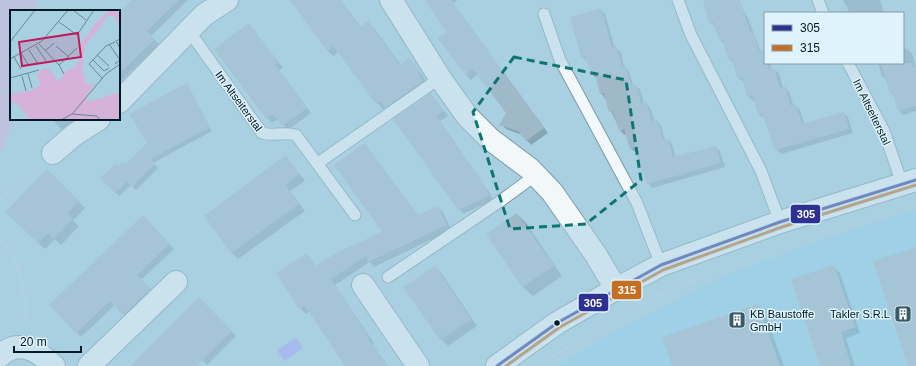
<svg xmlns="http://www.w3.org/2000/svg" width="916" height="366" font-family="Arial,sans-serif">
<rect width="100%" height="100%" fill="#a9d0e1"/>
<path fill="#94d1eb" d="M 916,209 L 916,366 L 558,366 L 608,335 L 715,279 L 821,240 Z"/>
<path fill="#d6b2d8" d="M 0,0 L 38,0 L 36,11 L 11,11 L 11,119 L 14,119 L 0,155 Z"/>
<path fill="#9ea3f5" d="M 296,338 L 303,348 L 284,361 L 277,350 Z"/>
<g fill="#0003">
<path d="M 133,0 L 188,0 L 151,36 L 159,44 L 119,83 L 119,14 Z"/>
<path d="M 305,0 L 341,0 L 361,27 L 368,22 L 374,28 L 401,65 L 409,59 L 415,65 L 425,79 L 424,80 L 429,88 L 392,113 L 386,107 L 383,110 L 339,52 L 333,56 L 327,50 Z"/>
<path d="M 426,0 L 458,0 L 453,3 L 548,133 L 531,145 L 522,135 L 506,129 L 501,124 L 507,113 L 478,74 L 471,80 L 466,75 L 439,39 L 447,33 Z"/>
<path d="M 704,0 L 737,0 L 748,18 L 761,52 L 765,53 L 765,63 L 770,63 L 772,70 L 774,69 L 779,73 L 783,88 L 785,87 L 789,92 L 794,107 L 796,106 L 800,110 L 804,124 L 844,113 L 848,117 L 853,133 L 781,154 L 776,149 L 765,119 L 759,115 L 755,100 L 753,101 L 748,96 L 744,82 L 738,78 L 734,64 L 729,59 L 725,45 L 720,40 L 715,27 L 710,22 Z"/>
<path d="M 842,0 L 880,0 L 884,13 L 886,13 L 849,13 L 847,6 Z"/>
<path d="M 600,9 L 605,14 L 615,48 L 621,52 L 624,66 L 629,71 L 633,85 L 640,89 L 644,104 L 646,103 L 650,108 L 655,122 L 657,121 L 661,126 L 665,140 L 668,140 L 672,144 L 676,158 L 715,147 L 720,151 L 725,167 L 652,188 L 648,183 L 637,153 L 631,149 L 627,134 L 624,135 L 620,130 L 605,98 L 601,93 L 597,79 L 592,74 L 587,61 L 582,56 Z"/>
<path d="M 249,24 L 283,68 L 279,70 L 311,113 L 288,130 L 278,119 L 272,123 L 267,118 Z"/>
<path d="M 903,42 L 905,49 L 907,49 L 912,53 L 916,68 L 916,111 L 903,115 L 899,110 L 887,80 L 882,76 L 878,63 L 903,63 Z"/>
<path d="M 186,84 L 212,131 L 153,163 L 158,168 L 136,190 L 131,185 L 119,196 L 101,178 L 118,167 L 125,167 L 148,143 Z"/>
<path d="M 431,94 L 448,116 L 440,121 L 489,192 L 493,200 L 463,214 L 395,119 Z"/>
<path d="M 52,119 L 79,119 L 65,133 Z"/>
<path d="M 365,144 L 418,216 L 438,207 L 443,212 L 451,230 L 374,267 L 370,262 L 335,285 L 374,343 L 372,344 L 388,366 L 346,366 L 310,311 L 306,314 L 300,308 L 278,273 L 307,254 L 316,267 L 383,232 Z"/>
<path d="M 286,157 L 305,181 L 290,191 L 305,211 L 238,259 L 231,252 Z"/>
<path d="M 47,171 L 85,208 L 73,221 L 79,226 L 61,245 L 55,239 L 45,249 L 6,212 Z"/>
<path d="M 517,214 L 527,224 L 562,276 L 533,296 L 523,287 L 487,235 Z"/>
<path d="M 143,216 L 174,249 L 141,280 L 155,294 L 129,319 L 115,305 L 81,337 L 50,305 Z"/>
<path d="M 435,267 L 442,274 L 477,326 L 448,346 L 441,339 Z"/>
<path d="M 834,267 L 840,273 L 860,333 L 846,338 L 855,366 L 821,366 Z"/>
<path d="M 199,299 L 236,336 L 207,365 L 201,358 L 193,366 L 131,366 Z"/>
<path d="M 758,305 L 765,313 L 784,366 L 673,366 Z"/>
</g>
<g fill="#9fb9c9">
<path d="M 132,0 L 179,0 L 147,31 L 155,39 L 119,74 L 119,12 Z"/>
<path d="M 290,0 L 341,0 L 360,27 L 368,21 L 400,65 L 409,58 L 420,72 L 418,74 L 423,81 L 385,108 L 381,101 L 376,104 L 333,46 L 327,51 Z"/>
<path d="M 425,0 L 451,0 L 544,128 L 526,141 L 518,131 L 499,125 L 506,113 L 473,69 L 465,75 L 438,38 L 446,32 Z"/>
<path d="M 703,0 L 740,0 L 750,32 L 753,31 L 759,51 L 764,50 L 765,63 L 767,63 L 769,69 L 774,68 L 780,88 L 785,86 L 791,106 L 796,105 L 802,124 L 844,112 L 849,129 L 775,150 L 762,114 L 758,115 L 753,95 L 747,97 L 742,77 L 737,79 L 732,59 L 728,60 L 723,40 L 719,41 L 713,22 L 709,23 Z"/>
<path d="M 601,8 L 612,48 L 616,46 L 622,66 L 625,65 L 631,85 L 636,84 L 641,103 L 646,102 L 652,122 L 657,120 L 663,140 L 668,139 L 673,157 L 716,146 L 721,163 L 647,184 L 634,148 L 630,149 L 624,129 L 619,131 L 613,111 L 609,112 L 604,93 L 600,94 L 595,74 L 591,75 L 585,56 L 581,57 L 570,17 Z"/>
<path d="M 249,23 L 278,62 L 275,65 L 307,108 L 282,126 L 273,114 L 266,119 L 214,49 Z"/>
<path d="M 881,63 L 912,63 L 913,67 L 916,67 L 916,106 L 898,111 L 893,94 L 890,94 Z"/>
<path d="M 187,83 L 210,127 L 151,159 L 155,164 L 132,187 L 127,182 L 115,193 L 100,178 L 116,163 L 118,166 L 122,162 L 125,165 L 147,143 L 129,114 Z"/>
<path d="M 431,93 L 444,111 L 436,116 L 485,186 L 489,196 L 458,210 L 393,119 Z"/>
<path d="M 365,143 L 418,215 L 438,206 L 447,225 L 368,262 L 366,256 L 331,279 L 369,337 L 367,338 L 388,366 L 345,366 L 305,306 L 299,309 L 276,273 L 307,253 L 315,266 L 338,252 L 382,232 L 334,165 Z"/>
<path d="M 286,155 L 299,174 L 285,185 L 299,204 L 231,253 L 204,216 Z"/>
<path d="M 47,169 L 79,201 L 67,213 L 73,219 L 53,239 L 48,233 L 38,243 L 5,212 Z"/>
<path d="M 517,213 L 554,266 L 522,287 L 486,234 Z"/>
<path d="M 143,215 L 170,244 L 137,275 L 151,289 L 123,315 L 110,301 L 76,333 L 49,305 Z"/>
<path d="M 916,247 L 916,366 L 908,366 L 873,261 Z"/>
<path d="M 834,265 L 855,327 L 841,332 L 851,366 L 820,366 L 791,279 Z"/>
<path d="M 435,266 L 471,319 L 440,340 L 403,287 Z"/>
<path d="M 199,297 L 232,331 L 197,366 L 130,366 Z"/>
<path d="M 758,304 L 780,366 L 672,366 L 662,337 Z"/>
</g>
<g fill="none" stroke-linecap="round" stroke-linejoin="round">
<g stroke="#7c9ba7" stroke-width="13">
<g id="lane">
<path d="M 678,0 L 691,35 L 761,171 L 780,222"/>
<path d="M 818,0 L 823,13"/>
<path d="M 544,14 L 560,60 L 637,203 L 661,265"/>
<path d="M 189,31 L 262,133 C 273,137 284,131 296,135 L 355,215"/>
<path d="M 848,63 L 884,131 L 902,184"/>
<path d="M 318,163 L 440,78"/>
<path d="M 388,277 L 499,202 L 536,175"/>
</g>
</g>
<g stroke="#7c9ba7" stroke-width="24">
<g id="street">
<path d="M 391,0 L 440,78 L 467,116 L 490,139 L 530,169 L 552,192 L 596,255 L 616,289"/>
<path d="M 119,102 L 204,15 L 227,0"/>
<path d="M 53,153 L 74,135 L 99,119"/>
<path d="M 363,285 L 418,366"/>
<path d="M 0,356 C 19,337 39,352 54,366"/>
<path d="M 89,366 L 176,282"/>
<path d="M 497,366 L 557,323 L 616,289 L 661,265 L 780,222 L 916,180"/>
</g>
</g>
<g stroke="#c4d0d5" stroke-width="2.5" stroke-dasharray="3 2" stroke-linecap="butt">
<path d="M 0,199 L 37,167"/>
<path d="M 0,239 C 24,265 24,293 27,327"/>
<path d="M 548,359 L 638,306 L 704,275"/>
</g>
<use href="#lane" stroke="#f2f8fa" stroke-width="11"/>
<use href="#street" stroke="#f2f8fa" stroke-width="22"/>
<g stroke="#def3fb" stroke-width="6">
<path id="bus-1" d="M 497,366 L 557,323 L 661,265 L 780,222 L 916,180"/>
</g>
<g stroke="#def3fb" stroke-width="6">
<path id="bus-2" d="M 506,366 L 560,327 L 663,270 L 782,227 L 916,185"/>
</g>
<use href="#bus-1" stroke="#2e3092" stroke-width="3"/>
<use href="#bus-2" stroke="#c56d20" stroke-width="3"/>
</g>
<path d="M0 0H916V366H0ZM 514,57 L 626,80 L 641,180 L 586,224 L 510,229 L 473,112 Z" fill="#a9d0e1" fill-opacity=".55" fill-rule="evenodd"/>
<path fill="none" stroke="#0f766e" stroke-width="3" stroke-dasharray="8 5" stroke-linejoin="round" d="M 514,57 L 626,80 L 641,180 L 586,224 L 510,229 L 473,112 Z"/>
<defs>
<g id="building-square" transform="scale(0.9)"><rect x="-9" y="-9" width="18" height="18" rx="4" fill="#3b5a67" stroke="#def3fb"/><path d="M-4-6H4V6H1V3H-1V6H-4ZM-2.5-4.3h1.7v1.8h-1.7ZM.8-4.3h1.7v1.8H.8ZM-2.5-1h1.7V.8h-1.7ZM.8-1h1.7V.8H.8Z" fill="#fff"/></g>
</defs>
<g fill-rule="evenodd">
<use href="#building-square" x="903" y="314"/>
<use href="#building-square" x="737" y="320"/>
</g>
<circle fill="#001b26" stroke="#def3fb" stroke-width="1.5" cx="557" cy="323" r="3.5"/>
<g text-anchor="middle" stroke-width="3" stroke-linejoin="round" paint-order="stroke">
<g font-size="11" fill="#001b26" stroke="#def3fb">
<text transform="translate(239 101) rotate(54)" y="4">Im Altseiterstal</text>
<text transform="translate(872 112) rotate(64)" y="4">Im Altseiterstal</text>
</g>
<g font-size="11" fill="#001b26" stroke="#def3fb" text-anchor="start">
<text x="750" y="318">KB Baustoffe<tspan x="750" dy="13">GmbH</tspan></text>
<text x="890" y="318" text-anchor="end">Takler S.R.L</text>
</g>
</g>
<g transform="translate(10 10)">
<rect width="110" height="110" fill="#a9d0e1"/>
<path d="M 99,0 L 110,2 L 110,17 L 104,6 L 98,6 L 75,36 L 72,57 L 76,73 L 80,76 L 87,72 L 76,86 L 79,92 L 110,82 L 110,110 L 20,110 L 8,94 L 0,93 L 0,84 L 20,81 L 30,75 L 27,64 L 34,58 L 40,60 L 48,72 L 56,61 L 63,58 L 69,52 L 71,34 L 86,13 Z" fill="#d6b2d8"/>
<path fill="none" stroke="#658896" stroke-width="1" d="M 63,0 L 76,10M 49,12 L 67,25 L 84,0M 110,29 L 106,31 L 110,38M 0,32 L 25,0M 29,34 L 49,55 L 54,64M 99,34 L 110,50 L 105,54M 26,36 L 36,51M 46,36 L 59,47M 19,40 L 28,54M 35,41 L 44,33M 11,43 L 19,56M 87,45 L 99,56M 4,47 L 11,59M 0,49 L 32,31 L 58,0M 83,50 L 94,61 L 99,58M 49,55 L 67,38M 18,64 L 22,78M 12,66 L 16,81M 0,68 L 29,60M 92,68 L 79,54 L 96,36 L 105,32M 62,104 L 87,106 L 90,110M 51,110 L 62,104 L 96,64 L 110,54"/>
<path fill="#c2185b" fill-opacity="0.15" stroke="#c2185b" stroke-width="2" d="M 68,23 L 71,47 L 12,56 L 9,32 Z"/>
<rect width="110" height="110" fill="none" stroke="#001b26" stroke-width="2"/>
</g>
<g stroke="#def3fb" stroke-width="1.5">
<rect x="790" y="204" width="31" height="20" rx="4" fill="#2e3092"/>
<rect x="611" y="280" width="31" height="20" rx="4" fill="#c56d20"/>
<rect x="578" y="293" width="31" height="19" rx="4" fill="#2e3092"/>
</g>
<g font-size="11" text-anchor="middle" font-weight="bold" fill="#fff">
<text x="806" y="218">305</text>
<text x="627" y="294">315</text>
<text x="593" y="307">305</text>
</g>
<rect x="764" y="12" width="140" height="52" fill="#def3fb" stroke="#859da6"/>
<rect x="772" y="25" width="20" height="6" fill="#2e3092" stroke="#859da6"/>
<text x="800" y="32" font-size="12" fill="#001b26">305</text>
<rect x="772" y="45" width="20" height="6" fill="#c56d20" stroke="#859da6"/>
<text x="800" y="52" font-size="12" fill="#001b26">315</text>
<path d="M14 346v6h67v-6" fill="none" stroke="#001b26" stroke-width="2"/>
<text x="20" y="346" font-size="12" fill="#001b26" stroke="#def3fb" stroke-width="3" paint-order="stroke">20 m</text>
</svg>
